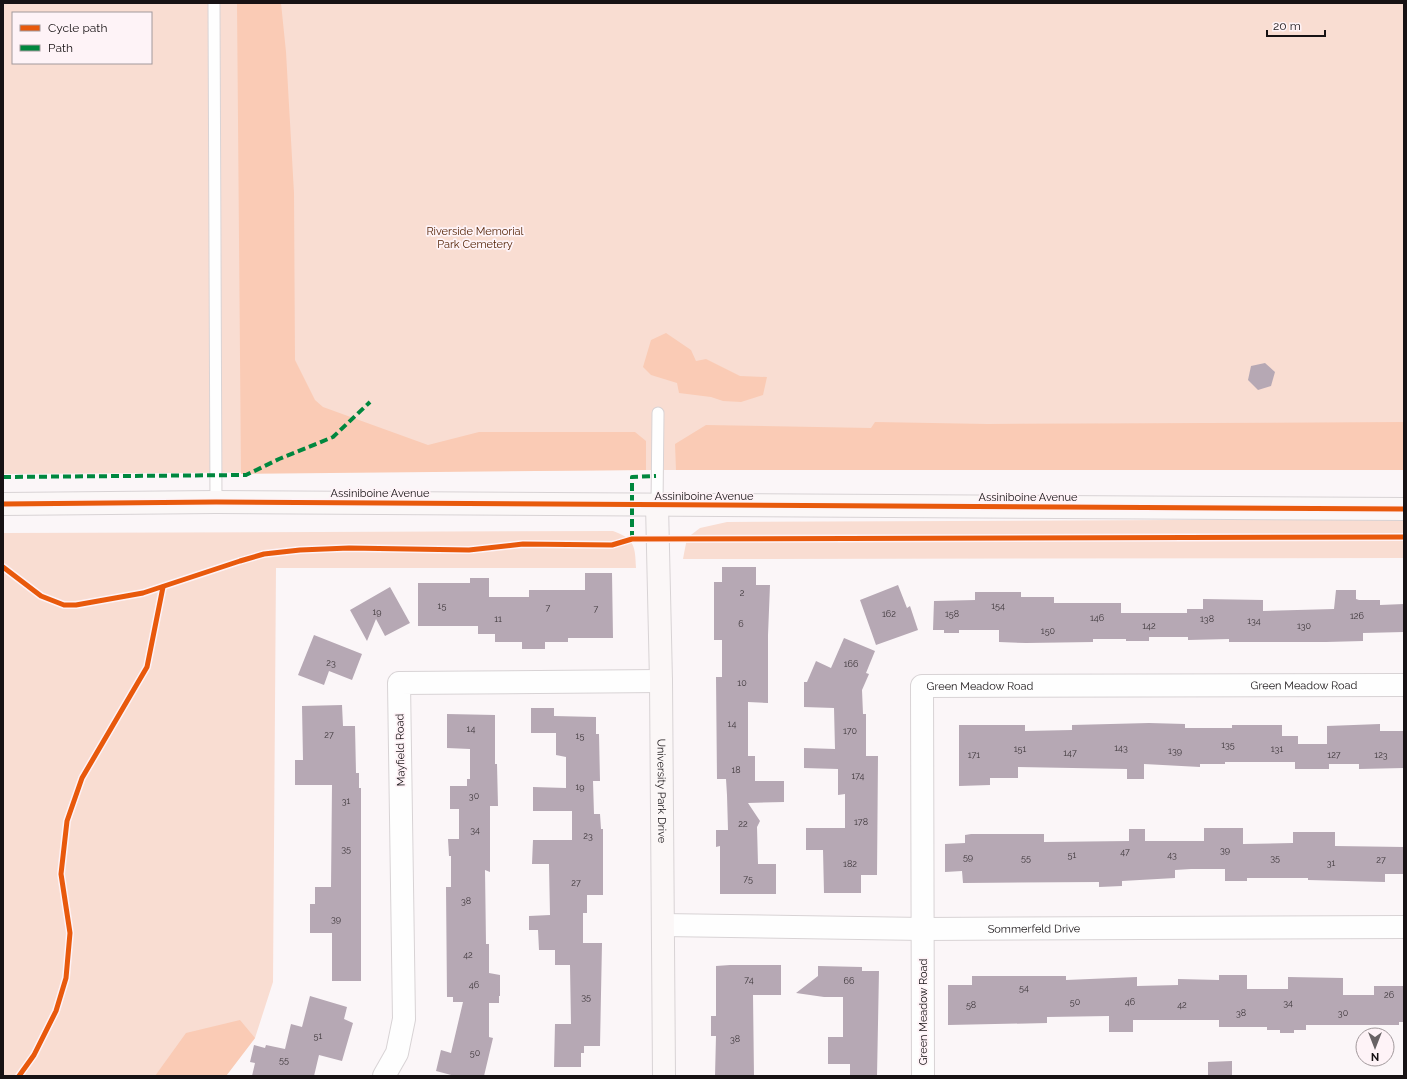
<svg xmlns="http://www.w3.org/2000/svg" width="1407" height="1079" font-family="Raleway,sans-serif">
<rect width="100%" height="100%" fill="#fbf6f8"/>
<g fill="#f9ddd2" fill-rule="evenodd">
<path d="M 3,3 L 1404,3 L 1404,470 L 646,470 L 3,474 ZM 13,13 L 151,13 L 151,63 L 13,63 Z"/>
<path d="M 1404,519 L 1404,558 L 683,559 L 687,538 L 700,528 L 727,522 Z"/>
<path d="M 613,531 C 635,539 635,546 636,568 L 276,568 L 273,982 L 255,1038 L 226,1076 L 3,1076 L 3,533 Z"/>
</g>
<g fill="#facbb5">
<path d="M 237,3 L 281,3 L 286,52 L 294,193 L 295,360 L 315,400 L 323,407 L 428,445 L 479,432 L 635,432 L 646,441 L 646,470 L 241,474 Z"/>
<path d="M 666,333 L 691,350 L 696,361 L 706,359 L 740,376 L 767,377 L 763,395 L 741,402 L 723,401 L 711,397 L 679,393 L 677,383 L 651,375 L 643,367 L 651,340 Z"/>
<path d="M 875,422 L 988,424 L 1404,422 L 1404,470 L 676,470 L 675,444 L 706,425 L 871,428 Z"/>
<path d="M 240,1020 L 255,1038 L 226,1076 L 155,1076 L 186,1033 Z"/>
</g>
<g fill="#b6a8b4">
<path d="M 1265,363 L 1275,372 L 1271,386 L 1258,390 L 1248,380 L 1251,366 Z"/>
<path d="M 722,567 L 756,567 L 756,585 L 770,585 L 768,635 L 768,703 L 748,702 L 748,756 L 755,756 L 755,781 L 784,781 L 784,802 L 748,803 L 760,821 L 757,827 L 758,864 L 776,864 L 776,894 L 720,894 L 720,846 L 716,847 L 716,830 L 728,830 L 727,795 L 726,779 L 717,779 L 716,677 L 722,677 L 722,640 L 714,640 L 714,582 L 722,582 Z"/>
<path d="M 585,573 L 612,573 L 613,638 L 568,638 L 568,642 L 545,642 L 545,649 L 522,649 L 522,642 L 495,642 L 495,634 L 478,634 L 478,626 L 418,626 L 418,583 L 470,583 L 470,578 L 489,578 L 489,597 L 529,597 L 529,590 L 585,590 Z"/>
<path d="M 898,585 L 907,608 L 910,606 L 918,630 L 876,645 L 860,600 Z"/>
<path d="M 390,587 L 410,623 L 385,636 L 376,619 L 367,641 L 350,610 Z"/>
<path d="M 1336,590 L 1356,590 L 1356,599 L 1359,600 L 1380,600 L 1380,605 L 1404,604 L 1404,632 L 1363,633 L 1363,641 L 1326,642 L 1229,642 L 1229,639 L 1188,640 L 1188,637 L 1149,637 L 1149,641 L 1126,641 L 1126,639 L 1093,639 L 1093,642 L 1026,643 L 999,642 L 999,630 L 959,630 L 959,633 L 944,633 L 944,630 L 933,630 L 934,601 L 975,600 L 975,592 L 1021,592 L 1021,597 L 1054,597 L 1054,603 L 1121,603 L 1121,613 L 1187,613 L 1187,609 L 1203,609 L 1203,599 L 1263,600 L 1263,611 L 1334,609 Z"/>
<path d="M 314,635 L 362,654 L 352,680 L 329,671 L 324,685 L 298,675 Z"/>
<path d="M 844,638 L 875,651 L 866,673 L 869,674 L 862,690 L 863,714 L 866,714 L 866,756 L 878,756 L 877,875 L 861,875 L 861,893 L 824,893 L 823,850 L 806,850 L 806,828 L 845,828 L 845,794 L 838,795 L 838,769 L 804,768 L 804,748 L 835,749 L 834,708 L 804,707 L 804,682 L 807,682 L 816,661 L 831,668 Z"/>
<path d="M 342,705 L 343,726 L 355,726 L 356,773 L 359,773 L 359,788 L 361,788 L 361,981 L 332,981 L 332,933 L 310,933 L 310,904 L 315,904 L 315,887 L 331,887 L 332,785 L 295,785 L 295,760 L 303,760 L 302,706 Z"/>
<path d="M 531,708 L 554,708 L 554,716 L 596,717 L 596,734 L 599,734 L 600,781 L 593,781 L 594,814 L 600,814 L 601,829 L 603,829 L 603,895 L 587,895 L 587,913 L 583,913 L 583,943 L 602,943 L 600,1046 L 584,1046 L 584,1053 L 581,1053 L 581,1067 L 554,1067 L 555,1024 L 571,1024 L 570,965 L 555,965 L 555,950 L 539,950 L 538,930 L 529,930 L 529,916 L 550,915 L 549,864 L 532,864 L 533,840 L 572,840 L 572,811 L 533,811 L 533,787 L 566,788 L 566,757 L 556,755 L 556,733 L 531,733 Z"/>
<path d="M 447,714 L 495,715 L 495,764 L 497,764 L 498,806 L 490,806 L 490,872 L 485,870 L 486,944 L 489,944 L 489,973 L 500,975 L 500,996 L 499,996 L 499,1003 L 489,1003 L 489,1037 L 493,1038 L 484,1076 L 455,1076 L 436,1071 L 441,1050 L 451,1053 L 463,1002 L 453,1002 L 453,997 L 447,997 L 446,887 L 451,887 L 451,856 L 449,856 L 448,839 L 459,839 L 459,809 L 450,809 L 450,786 L 467,786 L 467,779 L 470,779 L 470,749 L 447,748 Z"/>
<path d="M 1149,723 L 1185,724 L 1185,728 L 1232,728 L 1232,725 L 1282,725 L 1282,736 L 1298,736 L 1298,744 L 1327,744 L 1327,726 L 1380,724 L 1380,731 L 1404,731 L 1404,768 L 1359,769 L 1359,764 L 1329,764 L 1329,769 L 1295,769 L 1295,762 L 1225,762 L 1225,764 L 1200,764 L 1200,767 L 1144,764 L 1144,779 L 1127,779 L 1127,769 L 1018,767 L 1018,778 L 990,778 L 990,785 L 959,786 L 959,725 L 1025,725 L 1025,731 L 1072,730 L 1072,725 Z"/>
<path d="M 1204,828 L 1243,828 L 1243,844 L 1293,843 L 1293,832 L 1335,832 L 1335,846 L 1404,847 L 1404,874 L 1385,874 L 1385,882 L 1308,880 L 1308,878 L 1247,878 L 1247,881 L 1225,881 L 1225,869 L 1191,869 L 1175,870 L 1175,878 L 1122,881 L 1122,886 L 1099,887 L 1099,882 L 963,883 L 962,871 L 945,872 L 945,844 L 965,843 L 965,835 L 971,834 L 1044,834 L 1044,842 L 1129,841 L 1129,829 L 1145,829 L 1145,841 L 1204,841 Z"/>
<path d="M 730,965 L 781,965 L 781,995 L 753,995 L 754,1076 L 715,1076 L 716,1036 L 711,1036 L 711,1016 L 716,1016 L 716,966 Z"/>
<path d="M 818,966 L 862,967 L 862,971 L 879,971 L 877,1076 L 850,1076 L 850,1064 L 828,1064 L 828,1037 L 843,1037 L 843,997 L 824,997 L 796,993 L 818,976 Z"/>
<path d="M 1219,975 L 1247,975 L 1247,989 L 1288,989 L 1288,977 L 1343,978 L 1343,995 L 1374,995 L 1374,986 L 1404,986 L 1404,1022 L 1399,1022 L 1399,1025 L 1306,1025 L 1306,1030 L 1294,1030 L 1294,1033 L 1280,1033 L 1280,1030 L 1267,1030 L 1267,1027 L 1219,1027 L 1219,1020 L 1133,1020 L 1133,1032 L 1109,1032 L 1109,1016 L 1047,1017 L 1047,1023 L 948,1025 L 948,985 L 972,985 L 972,976 L 1066,976 L 1066,980 L 1137,977 L 1137,986 L 1178,985 L 1178,979 L 1219,980 Z"/>
<path d="M 310,996 L 347,1007 L 344,1019 L 353,1023 L 342,1061 L 319,1055 L 314,1076 L 252,1076 L 255,1063 L 250,1062 L 254,1045 L 265,1048 L 266,1045 L 285,1049 L 291,1024 L 302,1027 Z"/>
<path d="M 1232,1061 L 1232,1076 L 1208,1076 L 1208,1062 Z"/>
</g>
<g fill="none" stroke-linecap="round" stroke-linejoin="round">
<g stroke="#d8d3d5" stroke-width="13">
<g id="lane">
<path d="M 214,3 L 216,502"/>
<path d="M 657,505 L 658,413"/>
</g>
</g>
<g stroke="#d8d3d5" stroke-width="24">
<g id="street">
<path id="s1" d="M 663,925 L 923,929 L 1404,927"/>
<path d="M 384,1076 L 397,1053 L 404,1019 L 399,683 L 661,681"/>
<path id="s2" d="M 923,1076 L 922,686 L 1404,685"/>
</g>
</g>
<g stroke="#d8d3d5" stroke-width="24">
<g id="secondary">
<path d="M 3,504 L 216,502 L 1404,509"/>
<path id="s3" d="M 657,505 L 661,681 L 664,1076"/>
</g>
</g>
<use href="#lane" stroke="#fefefe" stroke-width="11"/>
<use href="#street" stroke="#fefefe" stroke-width="22"/>
<use href="#secondary" stroke="#fbf7f7" stroke-width="22"/>
<g stroke="#00873e" stroke-width="4" stroke-dasharray="8 4" stroke-linecap="butt">
<path d="M 3,477 L 246,475 L 279,459 L 333,437 L 370,402"/>
<path d="M 632,539 L 632,477 L 656,476"/>
</g>
<g stroke="#fef3f7" stroke-width="8">
<g id="cycleway">
<path d="M 3,504 L 216,502 L 1404,509"/>
<path d="M 3,567 L 41,596 L 64,605 L 76,605 L 143,593 L 240,561 L 264,554 L 300,550 L 349,548 L 469,550 L 523,544 L 612,545 L 632,539 L 1404,537"/>
<path d="M 19,1076 L 34,1055 L 56,1011 L 66,978 L 70,933 L 61,874 L 67,821 L 82,778 L 147,667 L 163,587"/>
</g>
</g>
<use href="#cycleway" stroke="#e8590c" stroke-width="5"/>
</g>
<g text-anchor="middle" stroke-width="3.5" stroke-linejoin="round" paint-order="stroke">
<g font-size="9" fill="#3f383c">
<text x="742" y="596">2</text>
<text x="442" y="609">15</text>
<text x="998" y="609">154</text>
<text x="548" y="611">7</text>
<text x="596" y="612">7</text>
<text x="377" y="615">19</text>
<text x="889" y="617">162</text>
<text x="952" y="617">158</text>
<text x="1357" y="619">126</text>
<text x="1097" y="621">146</text>
<text x="498" y="622">11</text>
<text x="1207" y="622">138</text>
<text x="1254" y="624">134</text>
<text x="741" y="627">6</text>
<text x="1149" y="629">142</text>
<text x="1304" y="629">130</text>
<text x="1048" y="634">150</text>
<text x="331" y="666">23</text>
<text x="851" y="667">166</text>
<text x="742" y="686">10</text>
<text x="732" y="727">14</text>
<text x="471" y="732">14</text>
<text x="850" y="734">170</text>
<text x="329" y="738">27</text>
<text x="580" y="739">15</text>
<text x="1228" y="748">135</text>
<text x="1121" y="751">143</text>
<text x="1020" y="752">151</text>
<text x="1277" y="752">131</text>
<text x="1175" y="754">139</text>
<text x="1070" y="756">147</text>
<text x="974" y="758">171</text>
<text x="1334" y="758">127</text>
<text x="1381" y="758">123</text>
<text x="736" y="773">18</text>
<text x="858" y="779">174</text>
<text x="580" y="790">19</text>
<text x="474" y="799">30</text>
<text x="346" y="804">31</text>
<text x="861" y="825">178</text>
<text x="743" y="827">22</text>
<text x="475" y="833">34</text>
<text x="588" y="839">23</text>
<text x="346" y="852">35</text>
<text x="1225" y="853">39</text>
<text x="1125" y="855">47</text>
<text x="1072" y="858">51</text>
<text x="1172" y="858">43</text>
<text x="968" y="860">59</text>
<text x="1026" y="861">55</text>
<text x="1275" y="861">35</text>
<text x="1381" y="863">27</text>
<text x="1331" y="866">31</text>
<text x="850" y="867">182</text>
<text x="748" y="882">75</text>
<text x="576" y="886">27</text>
<text x="466" y="904">38</text>
<text x="336" y="922">39</text>
<text x="468" y="958">42</text>
<text x="749" y="983">74</text>
<text x="849" y="984">66</text>
<text x="474" y="988">46</text>
<text x="1024" y="991">54</text>
<text x="1389" y="998">26</text>
<text x="586" y="1000">35</text>
<text x="1075" y="1005">50</text>
<text x="1130" y="1005">46</text>
<text x="1288" y="1006">34</text>
<text x="971" y="1008">58</text>
<text x="1182" y="1008">42</text>
<text x="1241" y="1016">38</text>
<text x="1343" y="1016">30</text>
<text x="318" y="1039">51</text>
<text x="735" y="1042">38</text>
<text x="475" y="1056">50</text>
<text x="284" y="1063">55</text>
</g>
<g font-size="11" fill="#511f00" stroke="#fef3f7">
<text x="475" y="235">Riverside Memorial<tspan x="475" dy="13">Park Cemetery</tspan></text>
</g>
<g font-size="11" fill="#171214" stroke="#fef3f7">
<text x="380" y="497">Assiniboine Avenue</text>
<text x="704" y="500">Assiniboine Avenue</text>
<text x="1028" y="501">Assiniboine Avenue</text>
<text dy="4" stroke="none"><textPath href="#s2" startOffset="772">Green Meadow Road</textPath></text>
<text dy="4" stroke="none"><textPath href="#s2" startOffset="448">Green Meadow Road</textPath></text>
<text transform="translate(400 750) rotate(-91)" y="4">Mayfield Road</text>
<text dy="4" stroke="none"><textPath href="#s3" startOffset="286">University Park Drive</textPath></text>
<text dy="4" stroke="none"><textPath href="#s1" startOffset="371">Sommerfeld Drive</textPath></text>
<text transform="translate(923 1012) rotate(-90)" y="4">Green Meadow Road</text>
</g>
</g>
<rect width="1407" height="1079" fill="none" stroke="#171214" stroke-width="8"/>
<rect x="12" y="12" width="140" height="52" fill="#fef3f7" stroke="#a2999c"/>
<rect x="20" y="25" width="20" height="6" fill="#e8590c" stroke="#a2999c"/>
<text x="48" y="32" font-size="12" fill="#171214">Cycle path</text>
<rect x="20" y="45" width="20" height="6" fill="#00873e" stroke="#a2999c"/>
<text x="48" y="52" font-size="12" fill="#171214">Path</text>
<g transform="translate(1375 1047) rotate(180)"><circle r="19" fill="#fef3f7" stroke="#a2999c"/>
<path d="M0-3L7 15L0 10L-7 15Z" fill="#676264"/>
<text y="-6" font-size="11" font-weight="bold" text-anchor="middle" fill="#171214">N</text>
</g>
<path d="M1267 30v6h58v-6" fill="none" stroke="#171214" stroke-width="2"/>
<text x="1273" y="30" font-size="12" fill="#171214" stroke="#fef3f7" stroke-width="3" paint-order="stroke">20 m</text>
</svg>
